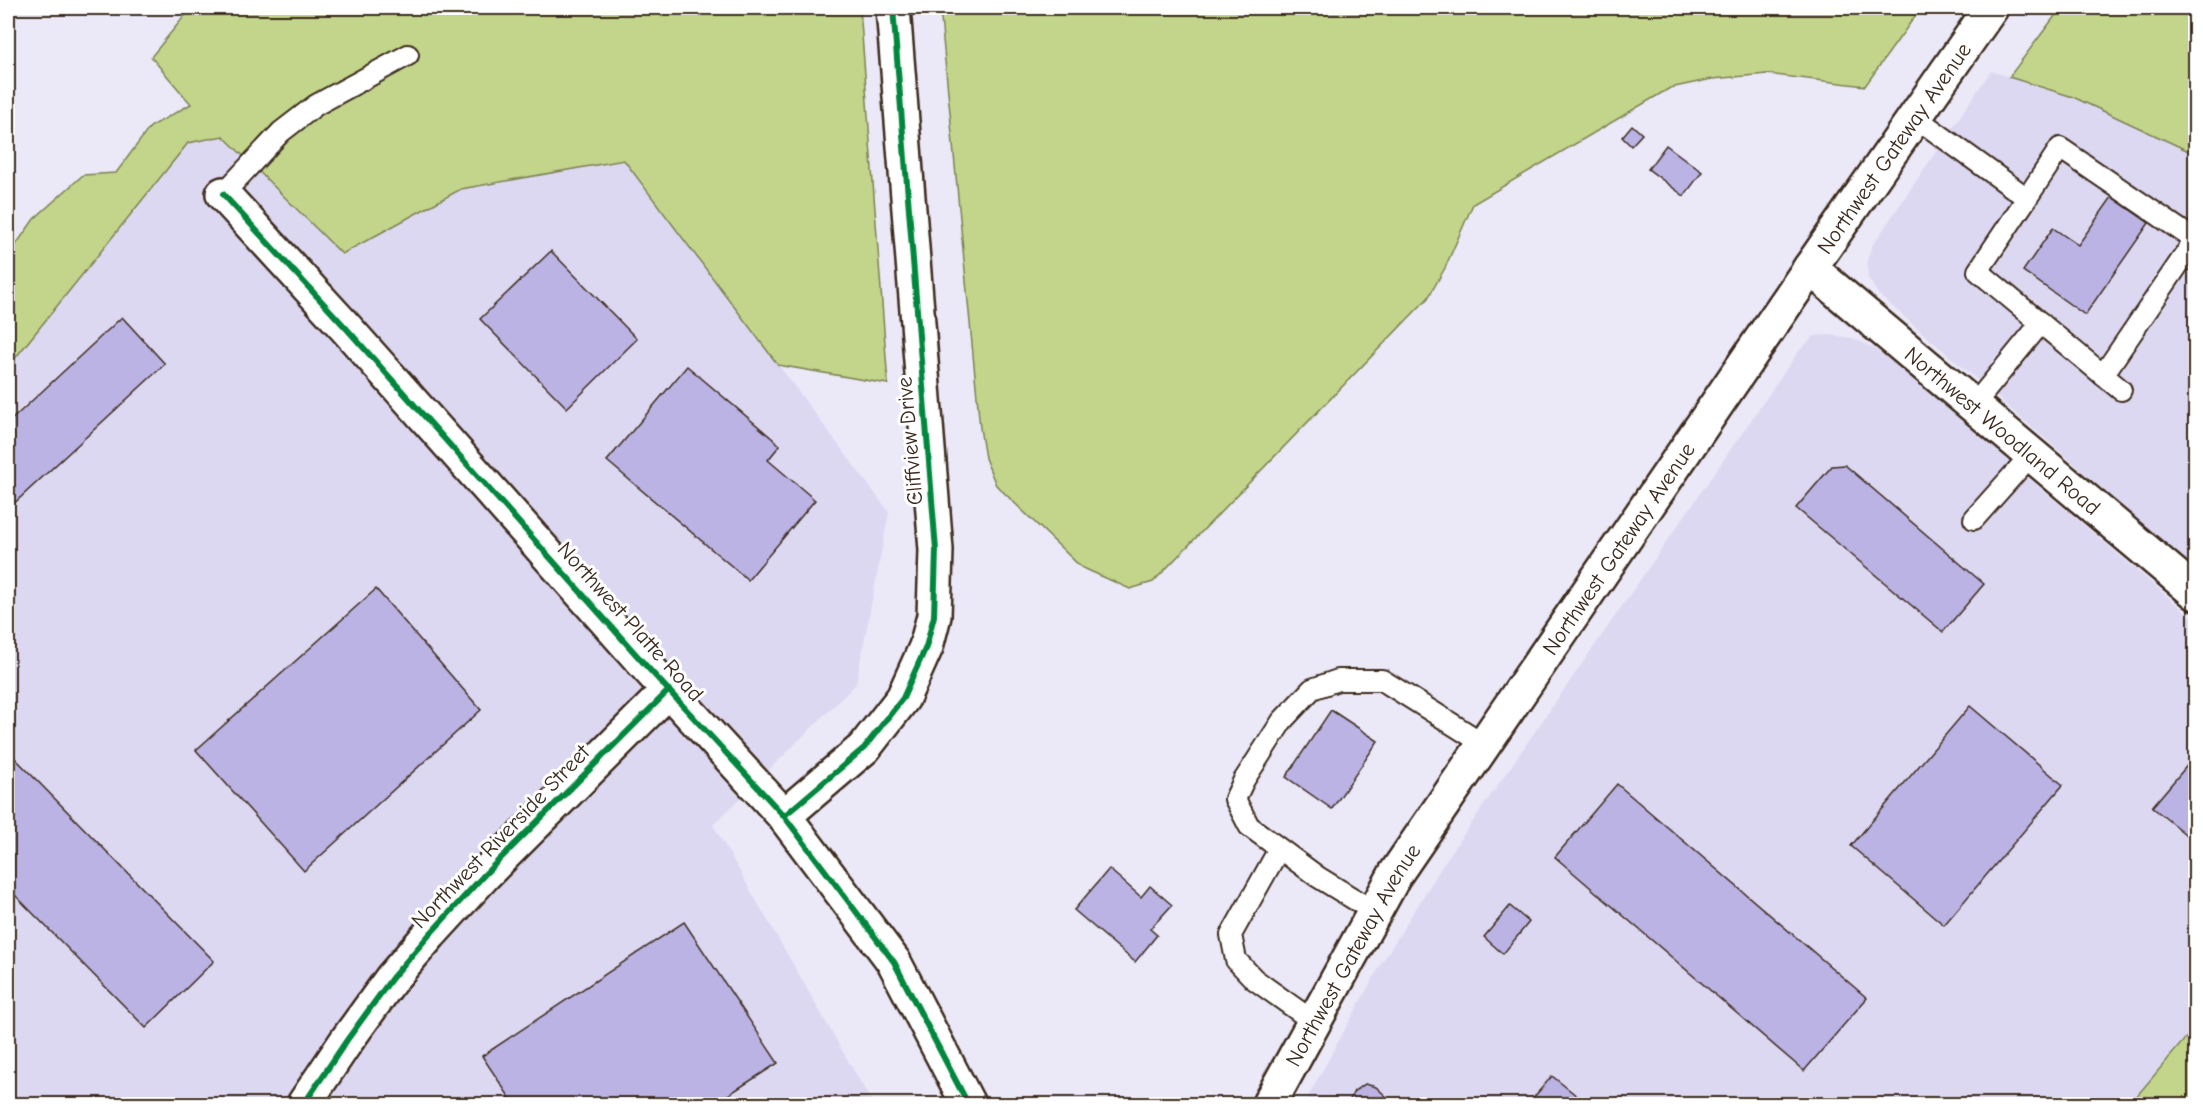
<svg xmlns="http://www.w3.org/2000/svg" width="2203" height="1112" font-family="'Comic Neue',sans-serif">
<rect width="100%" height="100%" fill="#ebe8f7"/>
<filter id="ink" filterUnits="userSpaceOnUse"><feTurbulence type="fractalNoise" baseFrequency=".0167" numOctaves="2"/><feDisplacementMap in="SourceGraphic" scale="12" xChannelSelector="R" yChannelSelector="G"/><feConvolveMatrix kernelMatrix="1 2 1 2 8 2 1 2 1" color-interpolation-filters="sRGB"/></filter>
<g filter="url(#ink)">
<g fill="#ddd8f1">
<path d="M 1991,71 L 2073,97 L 2195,154 L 2195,569 L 1879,295 L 1868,278 L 1867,261 L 1872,246 Z"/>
<path d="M 223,136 L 342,254 L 461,189 L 624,160 L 889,512 L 856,684 L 713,825 L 873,1104 L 8,1104 L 8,367 L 188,143 Z"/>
<path d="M 1830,335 L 1853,338 L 1875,349 L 1897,365 L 2195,620 L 2195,1027 L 2130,1104 L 1304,1104 L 1380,966 L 1446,860 L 1799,351 L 1814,336 Z"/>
</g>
<g fill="#c2d58a" stroke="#7e8054" stroke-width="1.5">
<path d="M 191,8 L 860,8 L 888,384 L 778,365 L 624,160 L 461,189 L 342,254 L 223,136 L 188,143 L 8,367 L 8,256 L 34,219 L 83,175 L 116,173 L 150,127 L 191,104 L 151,57 Z"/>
<path d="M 940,8 L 1921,8 L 1865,86 L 1767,74 L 1712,79 L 1670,88 L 1473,204 L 1445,268 L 1428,298 L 1153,582 L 1130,589 L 1081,567 L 996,485 L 985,458 L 980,428 Z"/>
<path d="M 2061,8 L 2195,8 L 2195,154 L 2073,97 L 2009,77 Z"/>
<path d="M 2195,1027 L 2195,1104 L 2130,1104 Z"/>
</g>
<g fill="#bbb3e4" stroke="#3b2a1e" stroke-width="1.5">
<path d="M 1632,125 L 1642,134 L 1631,146 L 1622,137 Z"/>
<path d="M 1666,145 L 1702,172 L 1684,196 L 1648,169 Z"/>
<path d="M 2112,197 L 2149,223 L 2085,315 L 2023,271 L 2053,228 L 2078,245 Z"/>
<path d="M 551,251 L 637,339 L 567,408 L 480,319 Z"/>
<path d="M 122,317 L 165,364 L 8,509 L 8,423 Z"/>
<path d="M 687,366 L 780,445 L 768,460 L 815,500 L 748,580 L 607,461 Z"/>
<path d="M 1845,465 L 1984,584 L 1943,632 L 1796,508 L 1832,466 Z"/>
<path d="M 376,589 L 481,710 L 304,871 L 196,750 Z"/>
<path d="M 1970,706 L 2063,785 L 1944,925 L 1851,846 Z"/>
<path d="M 1331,710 L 1378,741 L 1332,809 L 1286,777 Z"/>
<path d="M 8,751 L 214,961 L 146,1028 L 8,888 Z"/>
<path d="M 2196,755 L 2196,843 L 2152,807 Z"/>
<path d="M 1617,784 L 1867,998 L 1804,1071 L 1555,857 Z"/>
<path d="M 1109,869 L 1141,897 L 1150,886 L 1172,905 L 1150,929 L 1157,935 L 1135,962 L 1074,910 Z"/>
<path d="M 1510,906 L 1529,922 L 1503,954 L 1484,937 Z"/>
<path d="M 684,922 L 778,1063 L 714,1104 L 514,1104 L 482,1056 Z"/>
<path d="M 1552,1076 L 1587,1104 L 1528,1104 Z"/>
<path d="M 1365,1084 L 1376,1087 L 1390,1100 L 1390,1104 L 1348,1104 L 1354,1091 Z"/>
</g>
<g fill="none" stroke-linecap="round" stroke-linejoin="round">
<g stroke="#3b2a1e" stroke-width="24">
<g id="lane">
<path d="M 1915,117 L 2027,198 L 1978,271 L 2121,390"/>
<path d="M 223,194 L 281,132 L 316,105 L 408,55"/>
<path d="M 2027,198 L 2060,148 L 2195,240 L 2103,375"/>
<path d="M 1973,406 L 2041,323"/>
<path d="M 1974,519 L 2031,455"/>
<path d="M 1279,849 L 1231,935 L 1236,960 L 1254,979 L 1314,1022"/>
<path d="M 1375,912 L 1318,877 L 1249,826 L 1235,799 L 1244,780 L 1282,721 L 1312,689 L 1338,680 L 1382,680 L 1484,744"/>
</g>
</g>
<g stroke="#3b2a1e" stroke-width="38">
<g id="street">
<path d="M 223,194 L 346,328 L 649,669 L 784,816 L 894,962 L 968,1104"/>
<path id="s1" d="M 1810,268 L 2196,593"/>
<path d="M 784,816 L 864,748 L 903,698 L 926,647 L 934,616 L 936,550 L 893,8"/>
<path d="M 304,1104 L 347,1040 L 392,978 L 430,934 L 485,874 L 669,690"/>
</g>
</g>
<g stroke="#3b2a1e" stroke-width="38">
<g id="secondary">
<path id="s2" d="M 1269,1104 L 1396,873 L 1810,268 L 1991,8"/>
</g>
</g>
<use href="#lane" stroke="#fff" stroke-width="20"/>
<use href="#street" stroke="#fff" stroke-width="33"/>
<use href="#secondary" stroke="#fff" stroke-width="33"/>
<g stroke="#fff" stroke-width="10">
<g id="cycleway">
<path d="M 223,194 L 346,328 L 649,669 L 784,816 L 894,962 L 968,1104"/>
<path d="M 784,816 L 864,748 L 903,698 L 926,647 L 934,616 L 936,550 L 893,8"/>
<path d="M 304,1104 L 347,1040 L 392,978 L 430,934 L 485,874 L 669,690"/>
</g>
</g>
<use href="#cycleway" stroke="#00873e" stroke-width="6"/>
</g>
</g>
<g text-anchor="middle" stroke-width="6" stroke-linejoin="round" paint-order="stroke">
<g font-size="22" fill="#3b2a1e" stroke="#fff">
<text dy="8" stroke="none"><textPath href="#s2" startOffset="1143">Northwest Gateway Avenue</textPath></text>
<text dy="8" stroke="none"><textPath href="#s1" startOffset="252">Northwest Woodland Road</textPath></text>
<text transform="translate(909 441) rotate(-95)" y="8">Cliffview Drive</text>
<text dy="8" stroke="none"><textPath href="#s2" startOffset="657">Northwest Gateway Avenue</textPath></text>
<text transform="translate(631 621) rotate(48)" y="8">Northwest Platte Road</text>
<text transform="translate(500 836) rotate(-46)" y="8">Northwest Riverside Street</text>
<text dy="8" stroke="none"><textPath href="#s2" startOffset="171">Northwest Gateway Avenue</textPath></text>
</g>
</g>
<rect width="2203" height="1112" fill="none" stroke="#fff" stroke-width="30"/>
<rect x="15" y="15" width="2173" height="1082" fill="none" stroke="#3b2a1e" stroke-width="2" filter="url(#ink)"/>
</svg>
